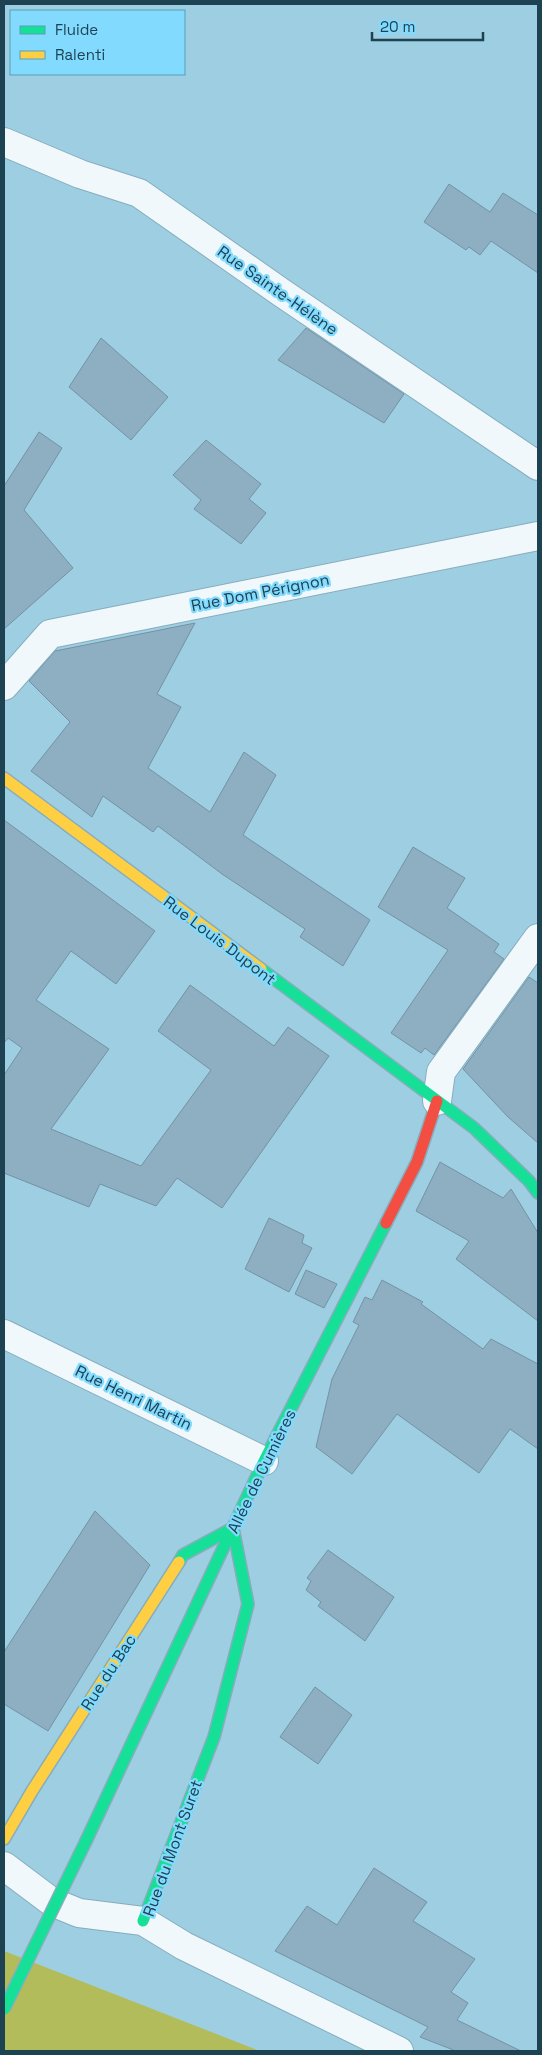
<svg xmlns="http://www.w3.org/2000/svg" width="542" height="2055" font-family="'Space Grotesk',sans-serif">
<rect width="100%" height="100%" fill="#9ecee2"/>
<path fill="#b2bc5b" d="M 4,1951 L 260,2051 L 4,2051 Z"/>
<g fill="#8eafc2" stroke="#7293a5">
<path d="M 449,184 L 490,212 L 503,193 L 538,215 L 538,273 L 491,241 L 480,255 L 469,247 L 466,250 L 424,222 Z"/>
<path d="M 306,328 L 404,394 L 384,423 L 278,360 Z"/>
<path d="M 101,338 L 168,397 L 131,440 L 69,387 Z"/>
<path d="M 39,432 L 62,448 L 24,510 L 73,568 L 4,629 L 4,486 Z"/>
<path d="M 206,440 L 261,484 L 249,499 L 266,513 L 241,544 L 194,509 L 201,500 L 173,475 Z"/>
<path d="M 195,623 L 157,694 L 181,707 L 148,768 L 210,812 L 244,752 L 276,775 L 243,835 L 370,920 L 343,966 L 300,937 L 305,929 L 222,874 L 158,826 L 153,832 L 103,796 L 92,817 L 31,771 L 70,722 L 29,681 L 55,651 Z"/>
<path d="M 4,820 L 155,931 L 116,984 L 71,951 L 36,1000 L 109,1049 L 51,1129 L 141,1166 L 211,1070 L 158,1031 L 190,985 L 274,1046 L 288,1027 L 329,1056 L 222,1208 L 177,1178 L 156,1206 L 100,1184 L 89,1207 L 4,1173 L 4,1075 L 22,1048 L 8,1038 L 4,1043 Z"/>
<path d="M 413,847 L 465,878 L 447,908 L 499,944 L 494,952 L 504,959 L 434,1055 L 425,1048 L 421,1053 L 391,1033 L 448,950 L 378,907 Z"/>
<path d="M 529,977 L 538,983 L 538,1143 L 508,1117 L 463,1069 Z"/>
<path d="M 440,1162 L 503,1198 L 511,1189 L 538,1233 L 538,1321 L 456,1259 L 469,1241 L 416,1211 Z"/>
<path d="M 269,1218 L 304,1235 L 302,1243 L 312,1248 L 289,1292 L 245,1269 Z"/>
<path d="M 306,1270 L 337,1284 L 324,1308 L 295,1294 Z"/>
<path d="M 382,1280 L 423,1302 L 421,1304 L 483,1349 L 491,1339 L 538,1364 L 538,1449 L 510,1429 L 479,1473 L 397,1414 L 352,1474 L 316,1447 L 332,1379 L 359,1325 L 353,1322 L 365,1297 L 372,1300 Z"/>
<path d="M 95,1511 L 150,1565 L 48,1731 L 4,1704 L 4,1652 Z"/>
<path d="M 328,1550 L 394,1597 L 365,1641 L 318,1606 L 321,1602 L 306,1590 L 311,1581 L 307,1578 Z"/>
<path d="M 315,1687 L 352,1715 L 318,1764 L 280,1737 Z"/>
<path d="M 374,1868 L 427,1902 L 413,1921 L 475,1959 L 451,1992 L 468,2003 L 457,2020 L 521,2051 L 456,2051 L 420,2037 L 428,2027 L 275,1951 L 307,1906 L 337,1925 Z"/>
</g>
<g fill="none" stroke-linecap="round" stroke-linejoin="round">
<g stroke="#86adbd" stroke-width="30">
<g id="street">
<path d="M 4,142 L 80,174 L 139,193 L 282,293 L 538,466"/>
<path d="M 4,686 L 50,634 L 538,536"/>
<path d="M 437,1101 L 441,1072 L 538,938"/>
<path d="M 4,1334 L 264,1461"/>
<path d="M 4,1866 L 52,1902 L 79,1913 L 143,1921 L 184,1946 L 399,2051"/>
</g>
</g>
<g stroke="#86adbd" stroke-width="14">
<g id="fast">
<path d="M 261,969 L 474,1128 L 529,1181 L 538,1193"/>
<path d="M 179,1562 L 183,1555 L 233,1528"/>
<path d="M 86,1841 L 264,1461 L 386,1223"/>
<path d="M 143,1921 L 214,1737 L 248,1604 L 233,1528"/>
</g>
</g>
<g stroke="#86adbd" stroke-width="14">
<g id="slow">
<path d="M 4,778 L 261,969"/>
<path d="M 4,1839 L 32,1791 L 179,1562"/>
</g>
</g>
<g stroke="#86adbd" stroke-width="14">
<path id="jam" d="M 386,1223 L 417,1162 L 437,1101"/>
</g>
<use href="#street" stroke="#f0f8fb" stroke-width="28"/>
<use href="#fast" stroke="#16e098" stroke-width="11"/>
<use href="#slow" stroke="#ffcf43" stroke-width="11"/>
<use href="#jam" stroke="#f24e42" stroke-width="11"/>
<g stroke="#86adbd" stroke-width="14" stroke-linecap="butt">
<path id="fast-bridge" d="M 4,2009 L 86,1841"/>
</g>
<use href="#fast-bridge" stroke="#16e098" stroke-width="11"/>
</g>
<g text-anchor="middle" stroke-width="4.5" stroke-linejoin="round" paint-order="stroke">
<g font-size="16" fill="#1d4251" stroke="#82dafe">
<text transform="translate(278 290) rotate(35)" y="6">Rue Sainte-Hélène</text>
<text transform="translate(260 592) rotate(-11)" y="6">Rue Dom Pérignon</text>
<text transform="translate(220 940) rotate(37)" y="6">Rue Louis Dupont</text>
<text transform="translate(134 1397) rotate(26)" y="6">Rue Henri Martin</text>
<text transform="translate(261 1471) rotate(-64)" y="6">Allée de Cumières</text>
<text transform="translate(108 1672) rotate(-57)" y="6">Rue du Bac</text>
<text transform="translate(172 1848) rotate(-70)" y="6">Rue du Mont Suret</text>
</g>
</g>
<rect width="542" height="2055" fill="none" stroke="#1d4251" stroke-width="10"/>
<rect x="10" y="10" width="175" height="65" fill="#82dafe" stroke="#5a9db9"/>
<rect x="20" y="26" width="25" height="8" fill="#16e098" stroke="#5a9db9"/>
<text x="55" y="35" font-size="15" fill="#1d4251">Fluide</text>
<rect x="20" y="51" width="25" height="8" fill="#ffcf43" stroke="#5a9db9"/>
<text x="55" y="60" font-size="15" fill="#1d4251">Ralenti</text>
<path d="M372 32v8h111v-8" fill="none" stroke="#1d4251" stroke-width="2.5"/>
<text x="380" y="32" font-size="15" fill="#1d4251" stroke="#82dafe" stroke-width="4" paint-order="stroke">20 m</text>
</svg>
